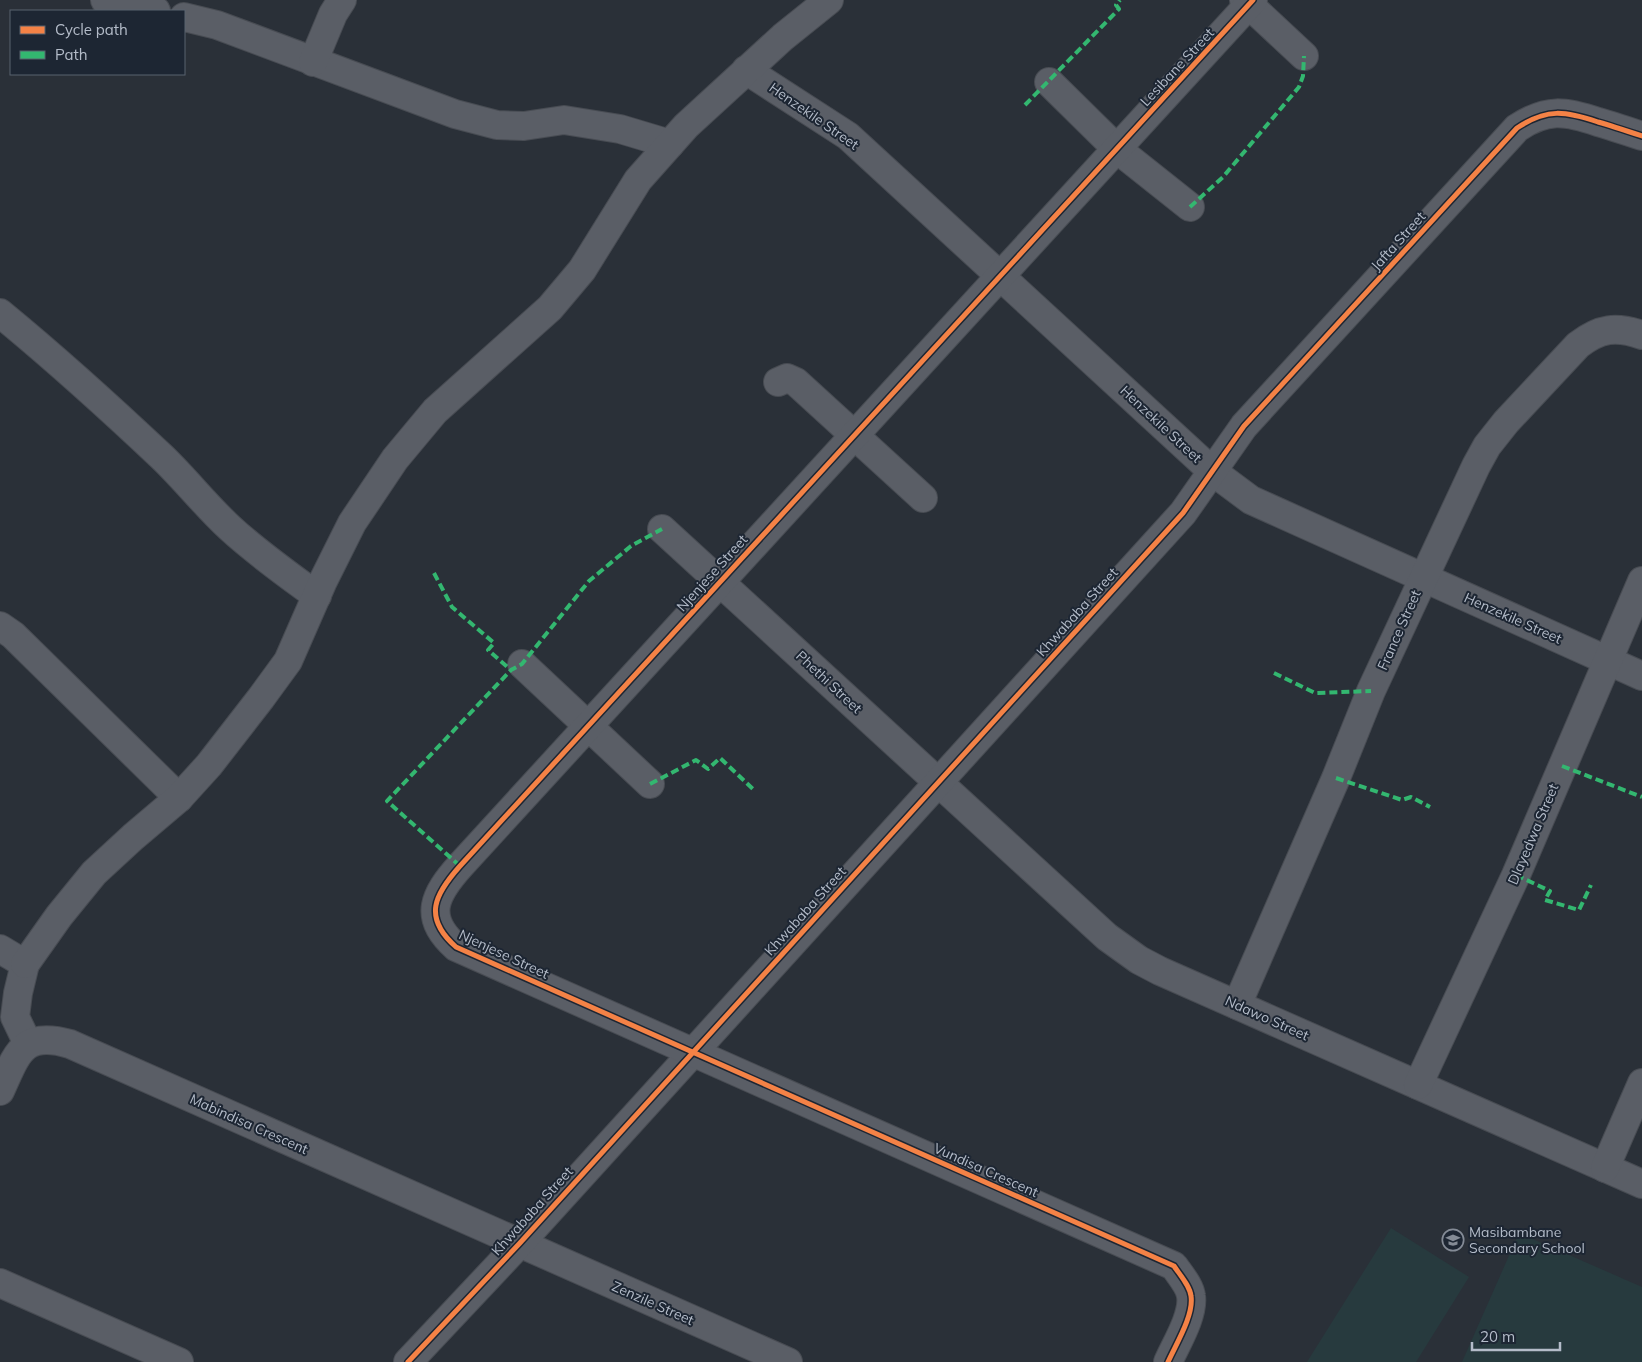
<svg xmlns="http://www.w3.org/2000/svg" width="1642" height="1362" font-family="Mulish,sans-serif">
<rect width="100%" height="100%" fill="#2a3038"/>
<g fill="#273a3e">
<path d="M 1391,1228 L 1469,1277 L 1416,1362 L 1307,1362 Z"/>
<path d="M 1519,1233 L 1642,1287 L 1642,1362 L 1462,1362 Z"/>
</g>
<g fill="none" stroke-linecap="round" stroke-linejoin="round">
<g stroke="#484c53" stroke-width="30">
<g id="minor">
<path d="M 105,0 L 156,11"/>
<path d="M 1244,0 L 1304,56"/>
<path d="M 184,17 L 217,25 L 455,114 L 497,125 L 524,126 L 564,120 L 620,129 L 670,144"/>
<path d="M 313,62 L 333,14 L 342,0"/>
<path d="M 746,70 L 848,136 L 1212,471 L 1251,500 L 1642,676"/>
<path d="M 1049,82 L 1117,149 L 1190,207"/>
<path d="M 0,313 C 56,359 109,407 162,457 C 186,480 206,506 230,528 C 257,553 287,574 317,596"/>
<path d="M 778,382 L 787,378 L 796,382 L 923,498"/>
<path d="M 662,529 L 1107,937 L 1139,960 L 1160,971 L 1642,1184"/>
<path d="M 0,626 L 13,635 L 179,798"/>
<path d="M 522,664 L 650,784"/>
<path d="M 0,949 L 25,964 L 18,993 L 15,1017 L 28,1044"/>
<path d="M 25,964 L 59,916 L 94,873 L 133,837 L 179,798 L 209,765 L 261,698 L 288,661 L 323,581 L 352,523 L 395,459 L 435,411 L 550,308 L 582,270 L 638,180 L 686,126 L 783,37 L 829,0"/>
<path d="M 1237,1005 L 1336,778 L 1371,691 L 1476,466 L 1487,446 L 1506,422 L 1578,345 C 1600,328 1616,326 1642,335"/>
<path d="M 1418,1085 L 1516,875 L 1642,581"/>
<path d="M 0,1091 C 17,1054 22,1030 70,1044 L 788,1362"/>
<path d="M 1605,1168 L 1642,1083"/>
<path d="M 0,1283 L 179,1362"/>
<path d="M 408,1362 L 519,1244 L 1183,513 L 1244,426 L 1517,128 C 1547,108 1565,111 1598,122 C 1612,126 1627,131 1642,136"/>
<path d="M 1168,1362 C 1176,1344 1194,1315 1191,1296 C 1190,1286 1180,1275 1174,1266 L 456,947 C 422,917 435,894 460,866 L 1253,0"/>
</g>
</g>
<use href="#minor" stroke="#5a5e66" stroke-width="28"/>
<g stroke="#33b770" stroke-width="4" stroke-dasharray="8 4" stroke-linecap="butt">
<path d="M 1025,105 L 1119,9 L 1116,5 L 1120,0"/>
<path d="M 1190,207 L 1223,177 L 1299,87 L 1303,76 L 1304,56"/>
<path d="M 434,573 L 452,607 L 494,643 L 488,650 L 511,670"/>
<path d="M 1274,673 L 1315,693 L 1371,691"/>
<path d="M 1562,766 L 1642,797"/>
<path d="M 1336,778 L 1402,800 L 1411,797 L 1430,807"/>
<path d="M 650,784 L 696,760 L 708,769 L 720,758 L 753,789"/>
<path d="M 460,866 L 387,801 L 511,670 L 522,664 L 589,581 L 631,546 L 662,529"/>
<path d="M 1516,875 L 1550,891 L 1545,900 L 1579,910 L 1591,885"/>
</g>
<g stroke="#1d2633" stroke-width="8">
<g id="cycleway">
<path d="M 408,1362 L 519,1244 L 1183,513 L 1244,426 L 1517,128 C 1547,108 1565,111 1598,122 C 1612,126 1627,131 1642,136"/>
<path d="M 1168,1362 C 1176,1344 1194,1315 1191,1296 C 1190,1286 1180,1275 1174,1266 L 456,947 C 422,917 435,894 460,866 L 1253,0"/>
</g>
</g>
<use href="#cycleway" stroke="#f48246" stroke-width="5"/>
</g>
<defs>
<g id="school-ring" transform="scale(1.125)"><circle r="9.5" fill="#1d2633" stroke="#848b96" stroke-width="1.5"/><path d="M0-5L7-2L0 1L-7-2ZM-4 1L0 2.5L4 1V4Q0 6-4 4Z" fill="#848b96"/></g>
</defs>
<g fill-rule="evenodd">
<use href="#school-ring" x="1453" y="1240"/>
</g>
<g text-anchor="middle" stroke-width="4" stroke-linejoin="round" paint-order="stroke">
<g font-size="14" fill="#b4bcc9" stroke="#1d2633">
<text transform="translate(1177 67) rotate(-47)" y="5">Lesibane Street</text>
<text transform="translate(814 116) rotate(35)" y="5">Henzekile Street</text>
<text transform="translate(1398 241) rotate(-48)" y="5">Jafta Street</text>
<text transform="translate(1161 424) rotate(43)" y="5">Henzekile Street</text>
<text transform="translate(712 573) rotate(-48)" y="5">Njenjese Street</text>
<text transform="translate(1077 612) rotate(-48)" y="5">Khwababa Street</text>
<text transform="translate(1513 618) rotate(24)" y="5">Henzekile Street</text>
<text transform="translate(1399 630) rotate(-66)" y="5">France Street</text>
<text transform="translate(829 682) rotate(43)" y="5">Phethi Street</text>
<text transform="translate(1533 834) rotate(-67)" y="5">Dlayedwa Street</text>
<text transform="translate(805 911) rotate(-48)" y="5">Khwababa Street</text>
<text transform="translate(504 954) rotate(25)" y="5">Njenjese Street</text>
<text transform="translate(1267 1018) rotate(24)" y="5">Ndawo Street</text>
<text transform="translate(249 1124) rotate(24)" y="5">Mabindisa Crescent</text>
<text transform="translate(986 1170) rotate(24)" y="5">Vundisa Crescent</text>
<text transform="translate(532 1211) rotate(-48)" y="5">Khwababa Street</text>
<text transform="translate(653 1303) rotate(24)" y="5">Zenzile Street</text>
</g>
<g font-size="14" fill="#b4bcc9" stroke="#1d2633" text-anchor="start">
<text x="1469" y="1237">Masibambane<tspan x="1469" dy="16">Secondary School</tspan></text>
</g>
</g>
<rect x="10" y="10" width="175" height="65" fill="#1d2633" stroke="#59626f"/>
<rect x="20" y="26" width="25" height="8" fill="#f48246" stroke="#59626f"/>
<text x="55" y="35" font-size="15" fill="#b4bcc9">Cycle path</text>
<rect x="20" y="51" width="25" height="8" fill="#33b770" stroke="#59626f"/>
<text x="55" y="60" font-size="15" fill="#b4bcc9">Path</text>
<path d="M1472 1342v8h88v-8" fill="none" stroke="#b4bcc9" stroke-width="2.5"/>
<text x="1480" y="1342" font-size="15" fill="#b4bcc9" stroke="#1d2633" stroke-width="4" paint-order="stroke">20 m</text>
</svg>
